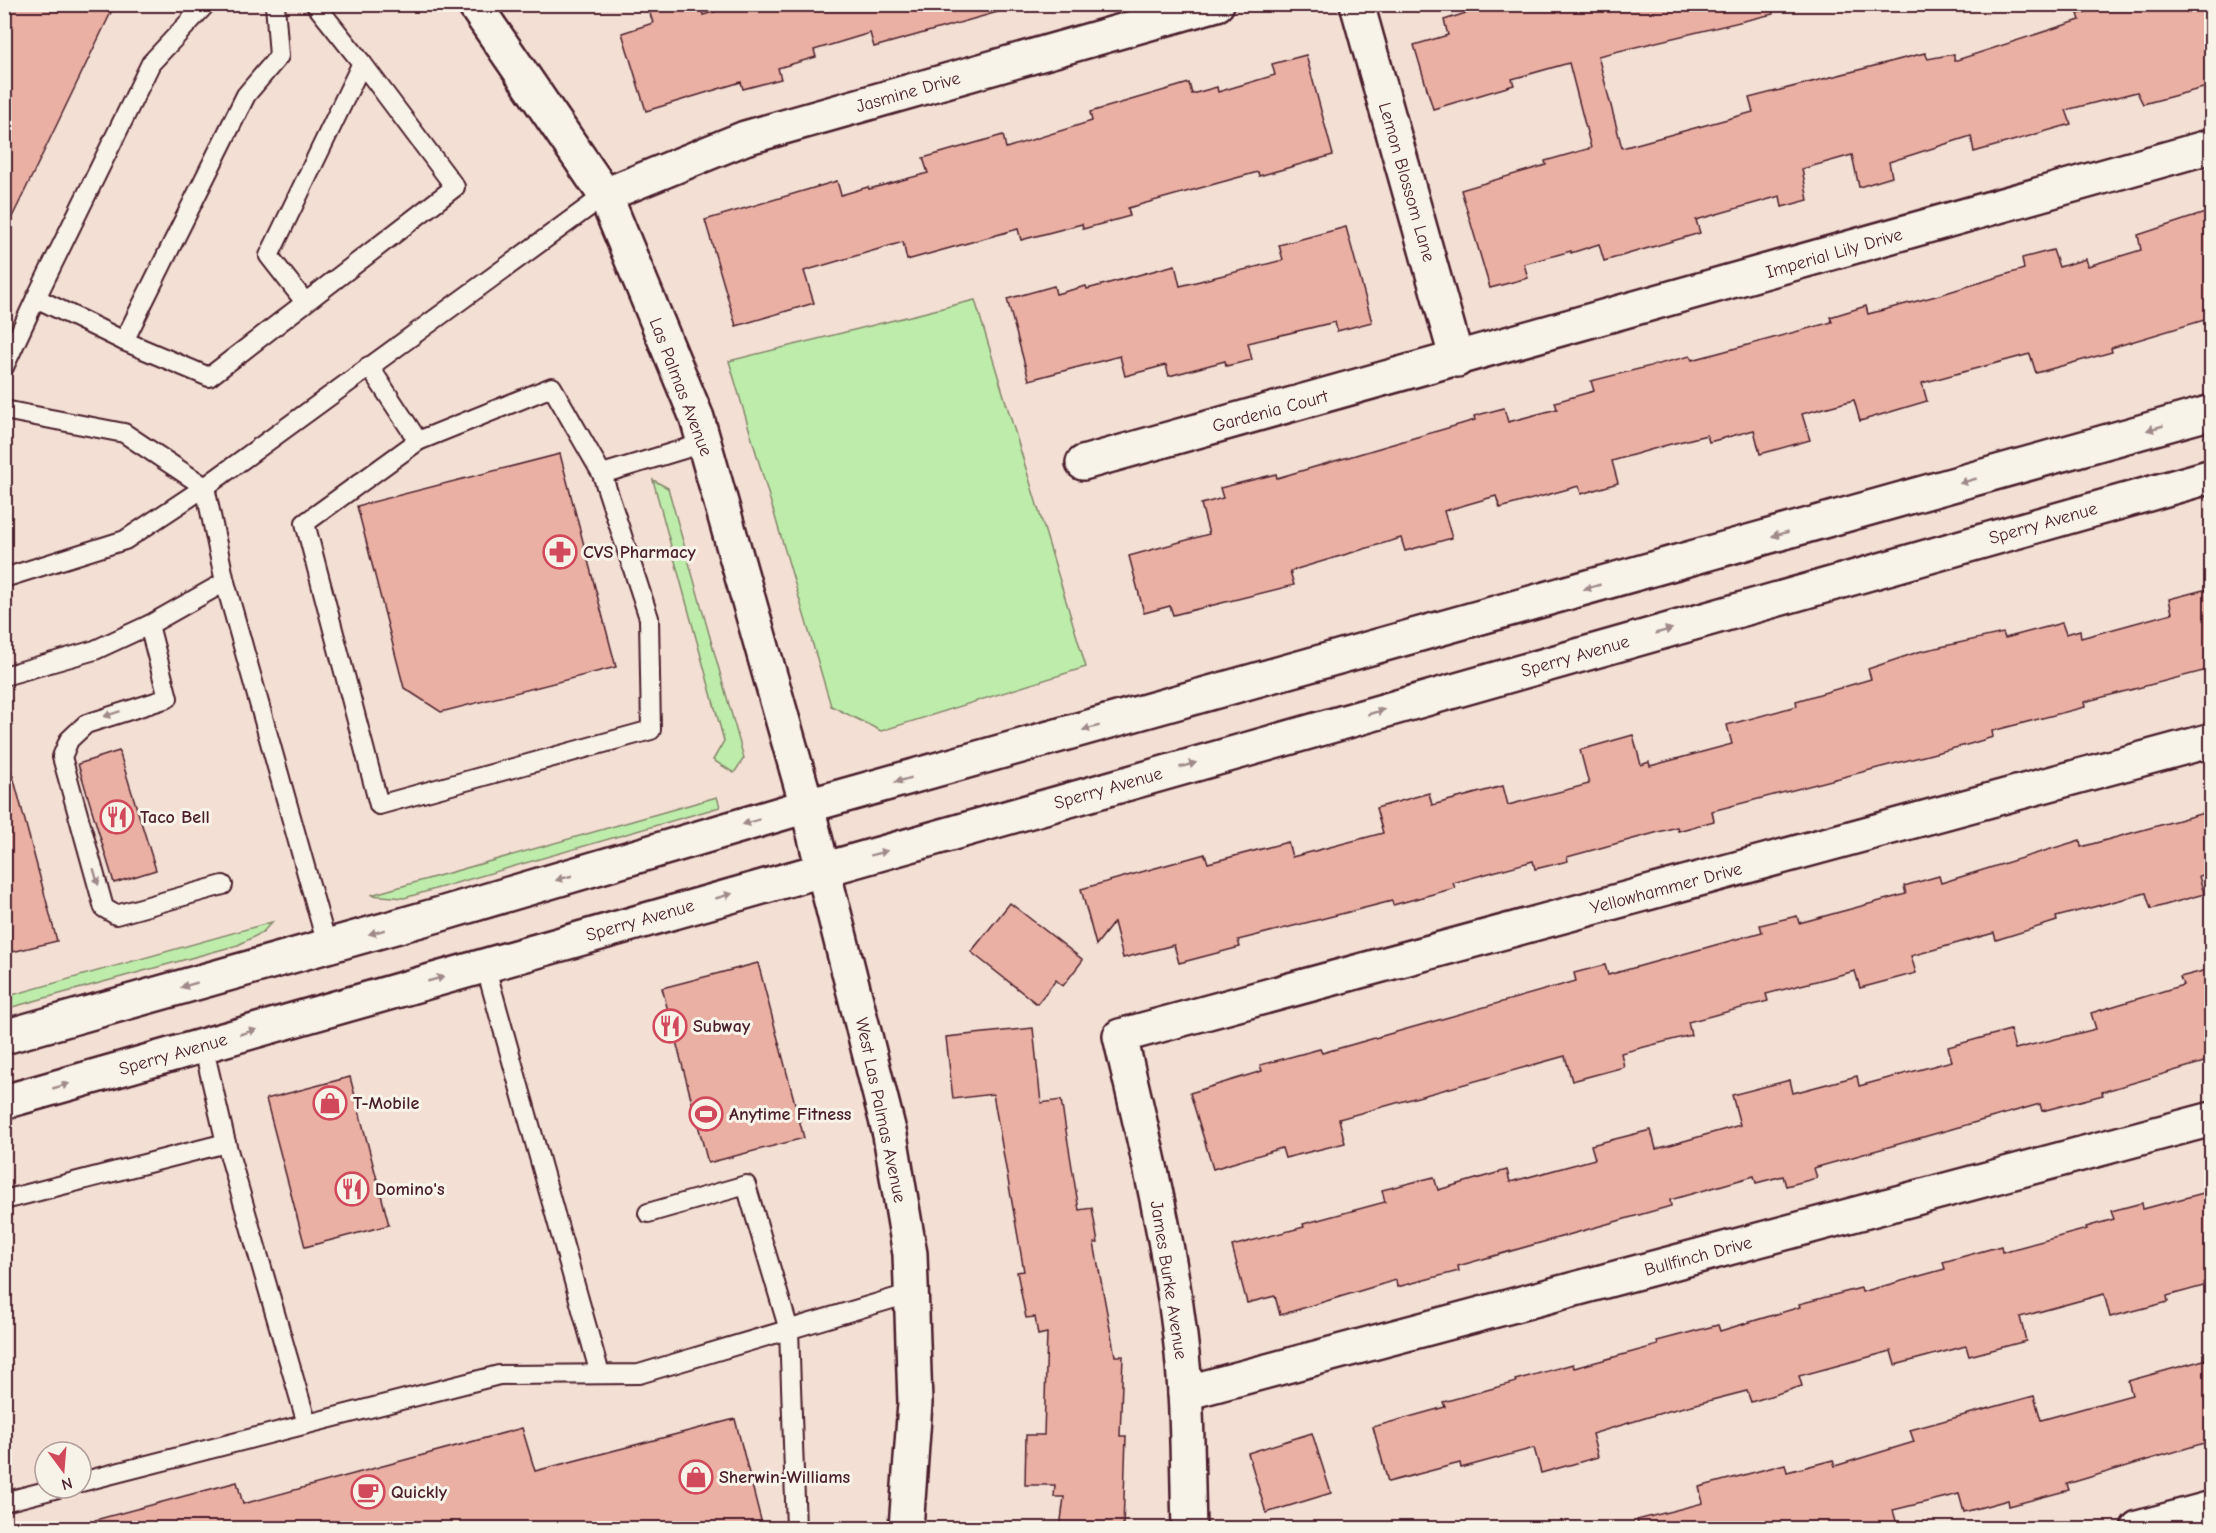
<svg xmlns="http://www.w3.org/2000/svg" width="2216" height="1533" font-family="'Comic Neue',sans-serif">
<rect width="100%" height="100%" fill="#f3dfd4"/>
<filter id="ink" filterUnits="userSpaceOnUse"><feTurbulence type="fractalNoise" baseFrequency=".0167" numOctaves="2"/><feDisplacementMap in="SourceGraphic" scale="12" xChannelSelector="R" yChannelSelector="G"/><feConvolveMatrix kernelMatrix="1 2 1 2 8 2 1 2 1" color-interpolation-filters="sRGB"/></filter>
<g filter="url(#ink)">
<g fill="#beedab" stroke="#84866b" stroke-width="1.5">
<path d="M 975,300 L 1086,667 L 881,731 L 831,706 L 729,361 Z"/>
<path d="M 653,480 L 668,488 L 744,758 L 734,773 L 713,760 L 724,741 Z"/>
<path d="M 717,797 L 720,807 L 404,898 L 371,895 Z"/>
<path d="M 272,922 L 263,932 L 238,945 L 5,1009 L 5,997 Z"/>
</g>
<g fill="#eab0a4" stroke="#4a1f2b" stroke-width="1.5">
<path d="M 4,4 L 115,4 L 4,234 Z"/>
<path d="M 647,4 L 700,4 L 703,15 L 741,4 L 997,4 L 998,12 L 874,47 L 870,33 L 814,50 L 816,57 L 778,68 L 781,79 L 743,89 L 741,82 L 646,111 L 622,33 L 653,23 Z"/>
<path d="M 1494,4 L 1772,4 L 1773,14 L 1598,56 L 1622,148 L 1753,112 L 1749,98 L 1925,53 L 1928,59 L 1954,54 L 1954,61 L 2080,20 L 2078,14 L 2114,4 L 2211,4 L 2211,86 L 2143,104 L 2137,92 L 2066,110 L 2071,124 L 1974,152 L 1971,136 L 1889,162 L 1892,177 L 1859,187 L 1852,155 L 1802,169 L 1808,200 L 1782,207 L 1780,196 L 1696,220 L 1700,233 L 1604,261 L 1599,244 L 1571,253 L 1571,251 L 1524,264 L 1528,278 L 1490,288 L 1461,190 L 1546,165 L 1545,161 L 1591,148 L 1569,63 L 1512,79 L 1514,85 L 1433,109 L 1414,45 L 1448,35 L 1444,20 Z"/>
<path d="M 1306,55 L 1333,155 L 1259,176 L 1258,172 L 1128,208 L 1130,216 L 1083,229 L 1082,224 L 1021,240 L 1018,229 L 907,260 L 903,242 L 804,271 L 814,303 L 736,326 L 705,220 L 837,181 L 841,195 L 868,187 L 869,189 L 928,173 L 923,158 L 1003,135 L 1006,148 L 1092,121 L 1090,112 L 1189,83 L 1192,94 L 1217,87 L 1218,92 L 1275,75 L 1272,64 Z"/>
<path d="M 2211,211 L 2211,318 L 2111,348 L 2112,352 L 2036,373 L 2030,354 L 1922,383 L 1927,401 L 1860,421 L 1854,400 L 1802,414 L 1810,440 L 1760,454 L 1754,430 L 1709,442 L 1707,435 L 1667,445 L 1612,461 L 1618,483 L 1581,494 L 1579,486 L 1500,508 L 1496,496 L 1444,511 L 1452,538 L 1405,551 L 1401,538 L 1290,571 L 1294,585 L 1173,615 L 1170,606 L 1144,613 L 1129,556 L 1209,534 L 1201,504 L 1223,498 L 1220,488 L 1276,474 L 1277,478 L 1475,420 L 1474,416 L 1504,408 L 1508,422 L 1557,409 L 1555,402 L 1594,391 L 1591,381 L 1690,356 L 1692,360 L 1832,322 L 1830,317 L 1866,306 L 1868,314 L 1936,296 L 2024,269 L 2022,258 L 2053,250 L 2059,267 L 2086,259 L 2088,266 L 2141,250 L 2138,235 Z"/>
<path d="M 1346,227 L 1372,322 L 1337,331 L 1335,322 L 1248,343 L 1252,360 L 1226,366 L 1225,361 L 1169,376 L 1166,365 L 1125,376 L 1120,356 L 1029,380 L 1007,299 L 1054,286 L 1056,294 L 1086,286 L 1087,289 L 1175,265 L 1180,286 L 1283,260 L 1279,245 Z"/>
<path d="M 560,454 L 616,667 L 441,712 L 404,688 L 357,506 Z"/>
<path d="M 2211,588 L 2211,669 L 2084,702 L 2085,707 L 1992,731 L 1993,737 L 1970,744 L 1712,811 L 1714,821 L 1678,831 L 1677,827 L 1567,857 L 1568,861 L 1535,869 L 1533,861 L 1453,883 L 1455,888 L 1393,905 L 1392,901 L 1238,940 L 1240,947 L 1179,963 L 1174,945 L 1123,958 L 1114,922 L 1096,945 L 1081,889 L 1205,854 L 1208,863 L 1288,842 L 1292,857 L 1383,833 L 1376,808 L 1429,793 L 1432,805 L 1503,786 L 1508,805 L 1589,784 L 1580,750 L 1633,735 L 1641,765 L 1649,762 L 1650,766 L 1732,744 L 1727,725 L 1797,706 L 1796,701 L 1871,679 L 1868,669 L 1918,652 L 2003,633 L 2005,638 L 2062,623 L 2066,634 L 2080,630 L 2081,638 L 2172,613 L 2169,599 Z"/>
<path d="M 119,751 L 156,870 L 114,883 L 78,764 Z"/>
<path d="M 13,776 L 57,941 L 4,954 L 4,777 Z"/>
<path d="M 2211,811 L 2211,873 L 2199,876 L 2204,894 L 2151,909 L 2146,893 L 2056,917 L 2057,921 L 1996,940 L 1994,933 L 1911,956 L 1916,973 L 1860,988 L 1855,971 L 1766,994 L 1768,1001 L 1688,1022 L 1691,1035 L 1621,1053 L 1624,1067 L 1572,1081 L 1565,1056 L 1339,1119 L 1345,1143 L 1285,1158 L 1282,1148 L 1213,1169 L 1190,1093 L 1262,1071 L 1260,1065 L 1320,1049 L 1322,1053 L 1576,981 L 1574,973 L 1605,965 L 1608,975 L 1762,932 L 1760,925 L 1797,916 L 1799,923 L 1906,894 L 1904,886 L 1939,876 L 1941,883 L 2080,840 L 2081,847 Z"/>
<path d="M 1010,903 L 1083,960 L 1063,986 L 1056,980 L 1037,1004 L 971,952 Z"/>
<path d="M 758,963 L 804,1138 L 708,1163 L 662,988 Z"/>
<path d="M 2211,969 L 2211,1060 L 2102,1092 L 2103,1095 L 2042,1111 L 2040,1104 L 1814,1168 L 1817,1178 L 1786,1186 L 1783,1176 L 1756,1183 L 1754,1176 L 1670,1200 L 1671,1206 L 1458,1266 L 1459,1271 L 1397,1287 L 1396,1280 L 1280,1315 L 1275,1296 L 1247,1303 L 1232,1246 L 1304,1227 L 1303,1224 L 1385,1202 L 1382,1190 L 1434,1177 L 1438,1190 L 1507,1170 L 1510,1182 L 1595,1159 L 1591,1145 L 1651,1130 L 1656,1149 L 1740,1125 L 1732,1095 L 1790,1080 L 1793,1093 L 1857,1076 L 1859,1086 L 1952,1061 L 1948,1047 L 2010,1030 L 2015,1049 L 2096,1029 L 2091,1013 L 2183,985 L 2180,977 Z"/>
<path d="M 1033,1028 L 1041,1103 L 1061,1100 L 1079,1210 L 1092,1208 L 1098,1243 L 1094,1243 L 1115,1356 L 1123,1356 L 1120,1436 L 1126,1436 L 1123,1528 L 1060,1528 L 1064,1497 L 1054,1497 L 1055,1485 L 1025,1485 L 1026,1435 L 1044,1435 L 1047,1333 L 1038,1335 L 1035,1317 L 1026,1318 L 1017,1272 L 1024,1271 L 993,1094 L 953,1099 L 946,1037 Z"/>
<path d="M 350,1077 L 389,1225 L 305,1247 L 266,1099 Z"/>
<path d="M 2211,1191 L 2211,1284 L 2167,1296 L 2168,1302 L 2110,1317 L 2104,1294 L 2020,1317 L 2026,1341 L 1969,1356 L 1966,1346 L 1895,1365 L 1891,1351 L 1799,1376 L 1802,1386 L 1751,1402 L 1747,1391 L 1665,1412 L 1592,1434 L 1598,1457 L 1541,1473 L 1534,1448 L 1461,1468 L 1460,1463 L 1388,1482 L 1373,1427 L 1445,1407 L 1443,1402 L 1516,1382 L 1515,1380 L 1573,1364 L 1574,1368 L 1658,1345 L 1657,1341 L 1718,1325 L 1720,1331 L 1800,1307 L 1799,1304 L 1861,1288 L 1862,1292 L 1945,1269 L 1943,1262 L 2001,1246 L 2002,1252 L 2087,1229 L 2086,1227 L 2114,1219 L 2111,1211 L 2142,1203 L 2143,1209 Z"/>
<path d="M 2211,1358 L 2211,1441 L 2067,1484 L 2069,1490 L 2009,1506 L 2008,1500 L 1964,1512 L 1959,1494 L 1893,1510 L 1898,1528 L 1639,1528 L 1637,1520 L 1703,1503 L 1699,1487 L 1785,1464 L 1787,1472 L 1833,1460 L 1835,1466 L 1914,1442 L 1910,1430 L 2034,1396 L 2041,1420 L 2132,1395 L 2128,1381 Z"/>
<path d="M 735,1419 L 763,1528 L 96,1528 L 95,1520 L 237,1482 L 243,1504 L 522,1428 L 535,1471 Z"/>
<path d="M 1312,1433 L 1331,1493 L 1266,1513 L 1248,1453 Z"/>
</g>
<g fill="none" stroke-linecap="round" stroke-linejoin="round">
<g stroke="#4a1f2b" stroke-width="22">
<g id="service">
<path d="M 315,4 L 362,63"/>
<path d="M 36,298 L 151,63 L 206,4"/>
<path d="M 124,341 L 246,95 L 279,56 L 275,4"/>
<path d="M 369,366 L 418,441 L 305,523 L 379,805 L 651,730 L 649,618 L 602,474 L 704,443"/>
<path d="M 4,367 L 36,298 L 124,341 L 209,377 L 455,187 L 362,63 L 269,256 L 305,302"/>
<path d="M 4,410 L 124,433 L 205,487 L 125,540 L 4,578"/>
<path d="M 418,441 L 552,387 L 602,474"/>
<path d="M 149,625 L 168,698 L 86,724 L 69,740 L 62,757 L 104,908 L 116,915 L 223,885"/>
<path d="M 4,676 L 95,650 L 149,625 L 225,582"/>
<path d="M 327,945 L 225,582 L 205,487 L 605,195"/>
<path d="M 485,965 L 600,1374"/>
<path d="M 203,1045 L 226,1143 L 307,1424"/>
<path d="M 4,1200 L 226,1143"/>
<path d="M 648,1213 L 746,1185 L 789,1330 L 796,1528"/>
<path d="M 81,1482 L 499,1375 L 639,1374 L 912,1293"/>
<path d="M 4,1502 L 58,1488"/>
</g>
</g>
<g stroke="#4a1f2b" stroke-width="38">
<g id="minor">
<path d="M 1357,4 L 1457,360"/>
<path d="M 605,195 L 745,138 L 1217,4"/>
<path d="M 1083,463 L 2212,146"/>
<path d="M 1185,1393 L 2212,1119"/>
<path d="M 1189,1528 C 1187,1465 1188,1400 1180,1336 C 1168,1235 1143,1135 1120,1036 L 2212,740"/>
<path d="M 2138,1528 L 2212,1508"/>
</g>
</g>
<g stroke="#4a1f2b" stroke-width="38">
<path id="tertiary" d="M 474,4 L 605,195 L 697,418 L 807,806"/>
</g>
<g stroke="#4a1f2b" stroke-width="38">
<g id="primary">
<path d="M 807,806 L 890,1135 L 910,1254 L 915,1403 L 906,1528"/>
<path d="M 4,1037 L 441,914 L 807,806 L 2212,412"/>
<path d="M 4,1102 L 2212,476"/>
</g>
</g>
<use href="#service" stroke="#f7f3e8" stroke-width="18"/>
<use href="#minor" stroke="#f7f3e8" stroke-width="33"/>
<use href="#tertiary" stroke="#f7f3e8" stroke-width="33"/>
<use href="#primary" stroke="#f7f3e8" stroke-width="33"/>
</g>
<defs><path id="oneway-solid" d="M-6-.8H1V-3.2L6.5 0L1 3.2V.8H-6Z" transform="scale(1.5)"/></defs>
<g fill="#a0898a">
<use href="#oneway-solid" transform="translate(2155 428) rotate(164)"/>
<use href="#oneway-solid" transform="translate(1968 481) rotate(164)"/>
<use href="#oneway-solid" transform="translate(1780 534) rotate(164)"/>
<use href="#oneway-solid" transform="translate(1592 587) rotate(164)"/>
<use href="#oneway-solid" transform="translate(1664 631) rotate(-16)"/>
<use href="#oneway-solid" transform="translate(1376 712) rotate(-16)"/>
<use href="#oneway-solid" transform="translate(112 714) rotate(162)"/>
<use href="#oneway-solid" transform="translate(1091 728) rotate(165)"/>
<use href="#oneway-solid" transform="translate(1188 765) rotate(-16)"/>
<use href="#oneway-solid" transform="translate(903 780) rotate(165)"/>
<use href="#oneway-solid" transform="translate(751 822) rotate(163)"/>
<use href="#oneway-solid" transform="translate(879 853) rotate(-16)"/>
<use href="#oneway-solid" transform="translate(96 877) rotate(74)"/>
<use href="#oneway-solid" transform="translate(564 878) rotate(164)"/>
<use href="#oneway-solid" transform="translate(724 896) rotate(-16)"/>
<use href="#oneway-solid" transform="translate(377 932) rotate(165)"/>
<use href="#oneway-solid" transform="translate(436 979) rotate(-16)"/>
<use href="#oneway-solid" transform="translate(189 985) rotate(164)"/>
<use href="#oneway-solid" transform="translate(248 1032) rotate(-16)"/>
<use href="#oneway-solid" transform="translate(61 1086) rotate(-16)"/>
</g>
</g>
<defs>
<g id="pharmacy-ring" transform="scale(1.725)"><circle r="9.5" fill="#f7f3e8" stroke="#d1495b" stroke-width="1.5"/><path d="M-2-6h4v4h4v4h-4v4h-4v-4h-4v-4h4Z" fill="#d1495b"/></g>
<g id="restaurant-ring" transform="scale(1.725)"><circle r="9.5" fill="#f7f3e8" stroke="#d1495b" stroke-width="1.5"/><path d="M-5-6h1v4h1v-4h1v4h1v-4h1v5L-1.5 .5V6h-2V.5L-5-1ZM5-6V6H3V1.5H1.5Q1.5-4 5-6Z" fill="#d1495b"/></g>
<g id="shop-ring" transform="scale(1.725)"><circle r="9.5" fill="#f7f3e8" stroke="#d1495b" stroke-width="1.5"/><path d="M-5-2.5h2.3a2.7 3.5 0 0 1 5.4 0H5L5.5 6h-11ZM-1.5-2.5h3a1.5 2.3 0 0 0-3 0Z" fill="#d1495b"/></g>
<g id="stadium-ring" transform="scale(1.725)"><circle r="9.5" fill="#f7f3e8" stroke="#d1495b" stroke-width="1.5"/><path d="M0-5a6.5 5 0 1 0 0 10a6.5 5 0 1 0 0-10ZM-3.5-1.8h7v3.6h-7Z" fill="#d1495b"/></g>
<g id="cafe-ring" transform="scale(1.725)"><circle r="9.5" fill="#f7f3e8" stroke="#d1495b" stroke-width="1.5"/><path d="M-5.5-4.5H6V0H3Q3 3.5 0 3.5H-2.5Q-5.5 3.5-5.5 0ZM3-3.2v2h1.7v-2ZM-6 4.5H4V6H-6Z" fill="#d1495b"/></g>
</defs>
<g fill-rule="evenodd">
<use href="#pharmacy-ring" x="560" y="552"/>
<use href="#restaurant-ring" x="117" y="817"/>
<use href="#restaurant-ring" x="670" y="1026"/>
<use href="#shop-ring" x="330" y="1103"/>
<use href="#stadium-ring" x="706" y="1114"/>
<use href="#restaurant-ring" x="352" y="1189"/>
<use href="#shop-ring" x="696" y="1477"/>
<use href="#cafe-ring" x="368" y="1492"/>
</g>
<g text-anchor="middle" stroke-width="6" stroke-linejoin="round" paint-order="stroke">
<g font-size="18" fill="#4a1f2b" stroke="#f7f3e8">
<text transform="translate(908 92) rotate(-16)" y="6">Jasmine Drive</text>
<text transform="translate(1407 182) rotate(74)" y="6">Lemon Blossom Lane</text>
<text transform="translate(1834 253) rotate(-16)" y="6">Imperial Lily Drive</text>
<text transform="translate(681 387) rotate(69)" y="6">Las Palmas Avenue</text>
<text transform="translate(1270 411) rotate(-15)" y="6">Gardenia Court</text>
<text transform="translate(2043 523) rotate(-16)" y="6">Sperry Avenue</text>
<text transform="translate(1575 656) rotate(-16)" y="6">Sperry Avenue</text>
<text transform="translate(1108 788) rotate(-16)" y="6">Sperry Avenue</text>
<text transform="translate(1666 888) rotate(-15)" y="6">Yellowhammer Drive</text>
<text transform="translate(640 920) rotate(-16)" y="6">Sperry Avenue</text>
<text transform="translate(173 1054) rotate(-16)" y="6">Sperry Avenue</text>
<text transform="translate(881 1110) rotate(78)" y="6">West Las Palmas Avenue</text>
<text transform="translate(1698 1256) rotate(-15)" y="6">Bullfinch Drive</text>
<text transform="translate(1169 1280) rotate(81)" y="6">James Burke Avenue</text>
</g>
<g font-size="18" font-weight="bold" fill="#4a1f2b" stroke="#f7f3e8" text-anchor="start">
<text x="583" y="558">CVS Pharmacy</text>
<text x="140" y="823">Taco Bell</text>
<text x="693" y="1032">Subway</text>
<text x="353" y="1109">T-Mobile</text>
<text x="729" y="1120">Anytime Fitness</text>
<text x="375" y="1195">Domino's</text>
<text x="719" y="1483">Sherwin-Williams</text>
<text x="391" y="1498">Quickly</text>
</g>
</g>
<rect width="2216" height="1533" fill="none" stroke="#f7f3e8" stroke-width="24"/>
<rect x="12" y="12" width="2192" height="1509" fill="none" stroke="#4a1f2b" stroke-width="2" filter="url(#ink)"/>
<g transform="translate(63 1470) rotate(164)"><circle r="28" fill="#f7f3e8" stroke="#b29e9c" stroke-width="1.5"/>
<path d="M0-4.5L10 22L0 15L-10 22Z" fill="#d1495b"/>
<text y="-9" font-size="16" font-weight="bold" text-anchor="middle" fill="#4a1f2b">N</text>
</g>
</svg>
